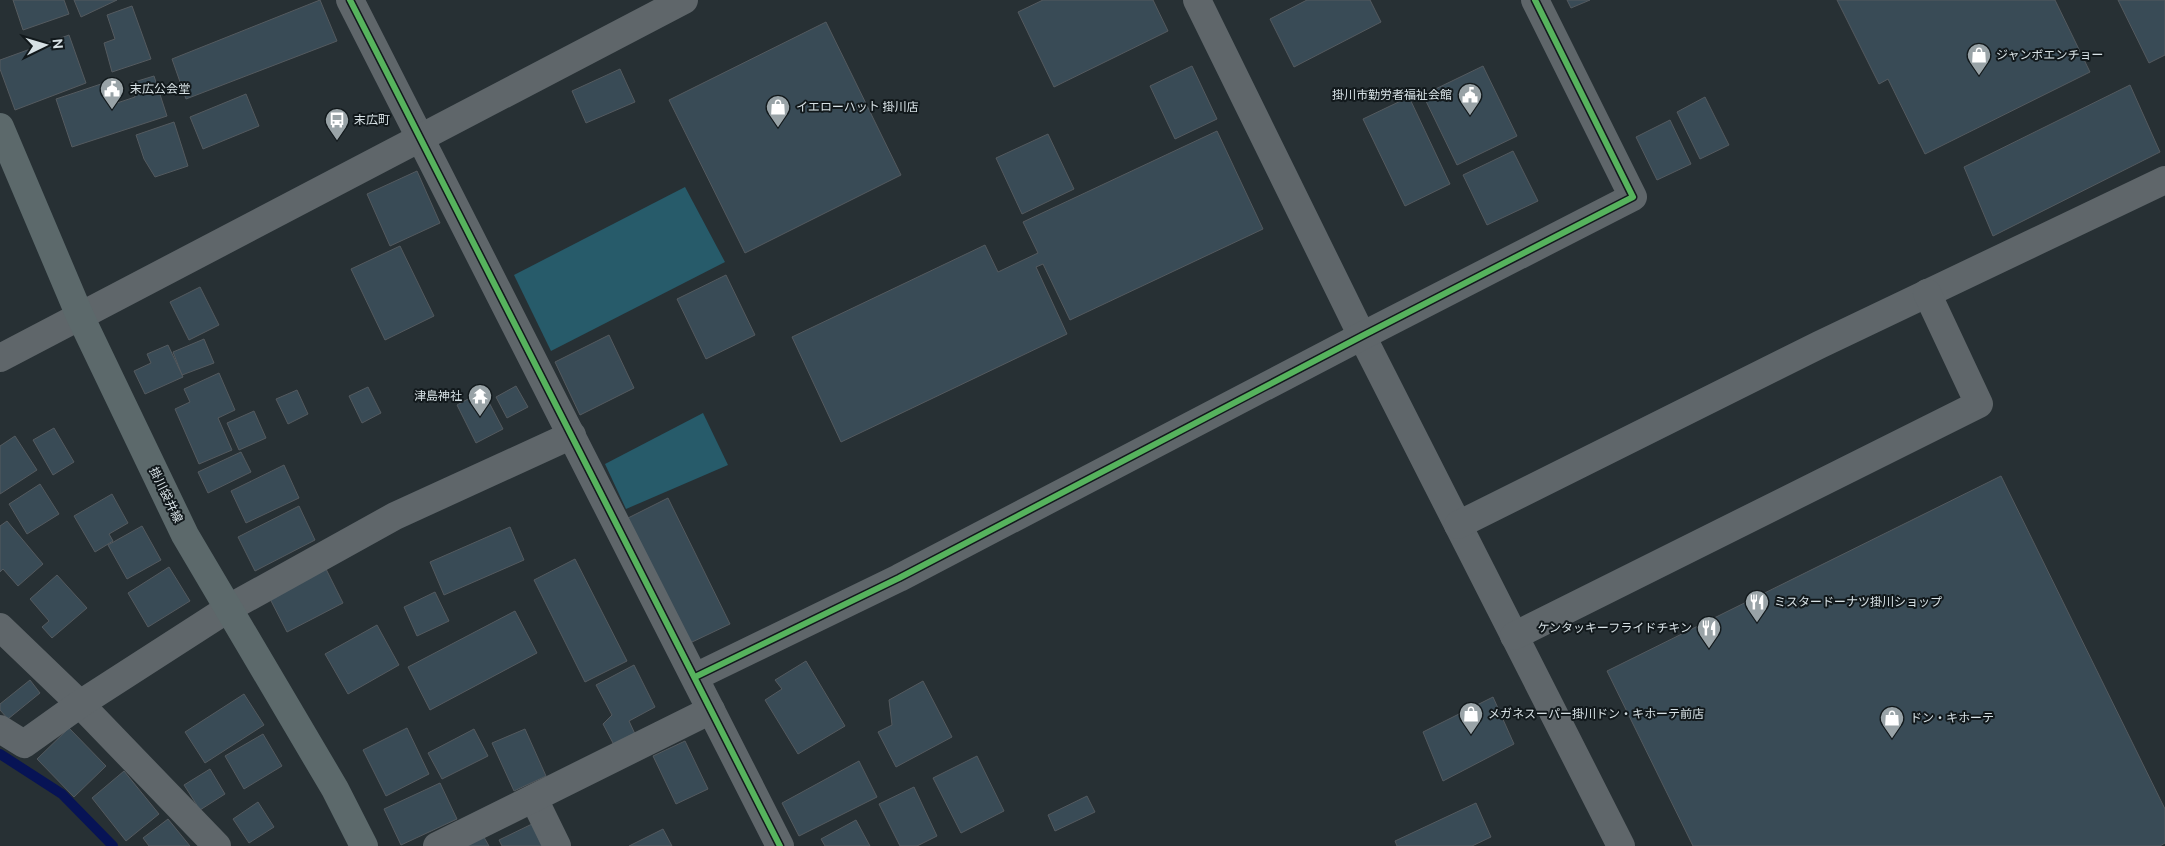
<svg xmlns="http://www.w3.org/2000/svg" width="2165" height="846" font-family="Ubuntu,'Noto Sans JP',sans-serif">
<rect width="100%" height="100%" fill="#273034"/>
<g fill="#275b6a">
<path d="M 685,187 L 725,262 L 551,351 L 514,275 Z"/>
<path d="M 703,413 L 728,465 L 626,509 L 605,464 Z"/>
</g>
<g fill="none" stroke-linecap="round" stroke-linejoin="round">
<path stroke="#071355" stroke-width="10" d="M 0,754 L 62,794 L 113,846"/>
</g>
<g fill="#394b56" stroke="#545a5f">
<path d="M 13,0 L 64,0 L 69,14 L 23,30 Z"/>
<path d="M 74,0 L 117,0 L 81,17 Z"/>
<path d="M 320,0 L 337,41 L 186,99 L 172,59 Z"/>
<path d="M 1043,0 L 1153,0 L 1168,31 L 1054,87 L 1018,12 Z"/>
<path d="M 1307,0 L 1370,0 L 1381,22 L 1294,67 L 1270,19 Z"/>
<path d="M 1567,0 L 1590,0 L 1571,8 Z"/>
<path d="M 1837,0 L 2055,0 L 2090,72 L 1925,154 L 1888,79 L 1879,84 Z"/>
<path d="M 2118,0 L 2165,0 L 2165,55 L 2149,63 Z"/>
<path d="M 132,6 L 151,59 L 112,72 L 104,43 L 115,39 L 107,15 Z"/>
<path d="M 826,22 L 901,175 L 745,253 L 669,100 Z"/>
<path d="M 69,35 L 86,83 L 15,110 L 0,69 L 0,60 Z"/>
<path d="M 1192,66 L 1217,119 L 1175,139 L 1150,86 Z"/>
<path d="M 1483,66 L 1517,136 L 1457,165 L 1423,95 Z"/>
<path d="M 620,69 L 635,102 L 586,123 L 572,91 Z"/>
<path d="M 154,76 L 167,116 L 72,147 L 56,99 L 107,82 L 114,104 L 135,97 L 131,83 Z"/>
<path d="M 2130,85 L 2160,152 L 1993,236 L 1964,167 Z"/>
<path d="M 246,94 L 259,126 L 203,149 L 190,117 Z"/>
<path d="M 1409,97 L 1450,184 L 1405,206 L 1363,119 Z"/>
<path d="M 1705,97 L 1729,145 L 1700,159 L 1677,112 Z"/>
<path d="M 1670,120 L 1691,164 L 1657,180 L 1636,137 Z"/>
<path d="M 174,122 L 188,166 L 155,177 L 144,159 L 136,135 Z"/>
<path d="M 1217,131 L 1263,229 L 1070,320 L 1043,264 L 1036,267 L 1067,334 L 841,442 L 792,337 L 985,245 L 998,272 L 1038,253 L 1023,222 Z"/>
<path d="M 1048,134 L 1074,189 L 1022,214 L 996,158 Z"/>
<path d="M 1513,151 L 1538,201 L 1487,225 L 1463,175 Z"/>
<path d="M 417,171 L 440,223 L 390,246 L 367,194 Z"/>
<path d="M 400,246 L 434,316 L 385,340 L 351,269 Z"/>
<path d="M 726,275 L 755,335 L 706,359 L 677,299 Z"/>
<path d="M 200,287 L 219,325 L 189,340 L 170,302 Z"/>
<path d="M 609,335 L 634,388 L 580,415 L 555,362 Z"/>
<path d="M 204,339 L 214,363 L 182,375 L 173,352 Z"/>
<path d="M 168,345 L 183,377 L 145,394 L 134,371 L 151,363 L 147,354 Z"/>
<path d="M 219,373 L 235,410 L 218,418 L 232,450 L 199,464 L 175,409 L 190,402 L 184,389 Z"/>
<path d="M 516,386 L 528,407 L 507,418 L 496,397 Z"/>
<path d="M 368,387 L 381,413 L 362,423 L 349,396 Z"/>
<path d="M 297,390 L 308,414 L 288,424 L 276,399 Z"/>
<path d="M 483,391 L 503,429 L 476,443 L 457,405 Z"/>
<path d="M 254,411 L 266,438 L 239,450 L 227,423 Z"/>
<path d="M 54,428 L 74,462 L 53,475 L 33,440 Z"/>
<path d="M 15,436 L 37,470 L 0,494 L 0,446 Z"/>
<path d="M 241,452 L 251,472 L 208,493 L 198,472 Z"/>
<path d="M 284,465 L 299,498 L 246,523 L 231,491 Z"/>
<path d="M 2001,476 L 2165,809 L 2165,843 L 2160,846 L 1693,846 L 1607,671 Z"/>
<path d="M 40,484 L 59,514 L 27,534 L 9,504 Z"/>
<path d="M 112,494 L 128,523 L 109,534 L 113,541 L 95,552 L 74,516 Z"/>
<path d="M 668,498 L 730,624 L 690,643 L 628,518 Z"/>
<path d="M 299,506 L 315,540 L 255,571 L 238,537 Z"/>
<path d="M 7,521 L 43,564 L 18,586 L 3,569 L 0,572 L 0,526 Z"/>
<path d="M 142,526 L 161,560 L 127,579 L 108,545 Z"/>
<path d="M 510,527 L 524,560 L 444,595 L 430,562 Z"/>
<path d="M 575,559 L 627,661 L 585,682 L 534,580 Z"/>
<path d="M 169,567 L 190,601 L 148,627 L 128,593 Z"/>
<path d="M 325,567 L 343,603 L 287,632 L 268,595 Z"/>
<path d="M 57,575 L 87,608 L 52,638 L 42,627 L 49,621 L 30,599 Z"/>
<path d="M 435,592 L 449,621 L 417,636 L 404,607 Z"/>
<path d="M 515,611 L 537,653 L 430,710 L 408,667 Z"/>
<path d="M 377,625 L 399,665 L 348,694 L 325,654 Z"/>
<path d="M 806,661 L 845,726 L 798,754 L 765,700 L 782,689 L 775,680 Z"/>
<path d="M 634,665 L 655,707 L 629,721 L 635,734 L 614,745 L 603,724 L 612,715 L 596,685 Z"/>
<path d="M 30,680 L 40,693 L 8,719 L 0,710 L 0,704 Z"/>
<path d="M 923,681 L 952,737 L 896,767 L 878,732 L 892,725 L 889,700 Z"/>
<path d="M 244,694 L 264,725 L 205,763 L 185,732 Z"/>
<path d="M 1493,697 L 1514,744 L 1443,781 L 1423,732 Z"/>
<path d="M 69,728 L 106,766 L 74,797 L 37,759 Z"/>
<path d="M 407,728 L 429,774 L 386,796 L 363,750 Z"/>
<path d="M 474,729 L 488,756 L 442,779 L 428,753 Z"/>
<path d="M 525,729 L 546,776 L 514,791 L 492,743 Z"/>
<path d="M 263,734 L 282,766 L 244,789 L 225,756 Z"/>
<path d="M 685,741 L 708,789 L 676,804 L 653,756 Z"/>
<path d="M 977,756 L 1004,811 L 961,833 L 933,778 Z"/>
<path d="M 859,761 L 877,797 L 799,836 L 782,803 Z"/>
<path d="M 210,769 L 225,794 L 200,810 L 184,785 Z"/>
<path d="M 124,771 L 159,814 L 126,841 L 92,798 Z"/>
<path d="M 440,783 L 457,819 L 401,845 L 384,809 Z"/>
<path d="M 914,787 L 937,836 L 917,846 L 900,846 L 879,804 Z"/>
<path d="M 1087,796 L 1095,812 L 1055,831 L 1048,815 Z"/>
<path d="M 258,802 L 274,827 L 249,843 L 233,819 Z"/>
<path d="M 1476,803 L 1491,837 L 1472,846 L 1397,846 L 1395,841 Z"/>
<path d="M 168,819 L 190,846 L 149,846 L 143,838 Z"/>
<path d="M 856,820 L 870,846 L 825,846 L 821,839 Z"/>
<path d="M 532,824 L 542,846 L 502,846 L 499,840 Z"/>
<path d="M 663,829 L 672,846 L 629,846 Z"/>
<path d="M 481,832 L 489,846 L 456,846 Z"/>
</g>
<g fill="none" stroke-linecap="round" stroke-linejoin="round">
<g stroke="#5f666a" stroke-width="28">
<path d="M 350,0 L 780,846"/>
<path d="M 1197,0 L 1362,336 L 1621,846"/>
<path d="M 0,358 L 684,0"/>
<path d="M 1458,525 L 1819,345 L 2165,180"/>
<path d="M 0,627 L 80,704 L 217,846"/>
<path d="M 1514,636 L 1979,404 L 1927,293"/>
<path d="M 695,677 L 899,578 L 1362,336 L 1633,197 L 1535,0"/>
<path d="M 0,729 L 24,744 L 80,704 L 229,608 L 395,516 L 572,435"/>
<path d="M 534,799 L 557,846"/>
<path d="M 437,846 L 711,710"/>
</g>
<path stroke="#5c696b" stroke-width="28" d="M 0,127 L 80,316 L 185,535 L 335,789 L 364,846"/>
<g stroke="#12191c" stroke-width="9">
<g id="cycleway">
<path d="M 350,0 L 780,846"/>
<path d="M 695,677 L 899,578 L 1362,336 L 1633,197 L 1535,0"/>
</g>
</g>
<use href="#cycleway" stroke="#56b35d" stroke-width="6"/>
</g>
<defs>
<g id="shop-pin" transform="scale(1.25)"><path d="M0 17L-7.5 6A9.5 9.5 0 1 1 7.5 6Z" fill="#99a3a7" stroke="#12191c"/><path d="M-5-2.5h2.3a2.7 3.5 0 0 1 5.4 0H5L5.5 6h-11ZM-1.5-2.5h3a1.5 2.3 0 0 0-3 0Z" fill="#fff"/></g>
<g id="civic-pin" transform="scale(1.25)"><path d="M0 17L-7.5 6A9.5 9.5 0 1 1 7.5 6Z" fill="#99a3a7" stroke="#12191c"/><path d="M-.6-6.5H3V-4.5H.6V-3L4-1V1h2V6H-6V1h2V-1L-.6-3ZM-1.2 2.5V6h2.4V2.5Z" fill="#fff"/></g>
<g id="bus-pin" transform="scale(1.25)"><path d="M0 17L-7.5 6A9.5 9.5 0 1 1 7.5 6Z" fill="#99a3a7" stroke="#12191c"/><path d="M-5-6H5V4H4V6H2V4H-2V6H-4V4H-5ZM-3.5-4V0h7V-4ZM-3.5 1.2v1.5H-2V1.2ZM2 1.2v1.5H3.5V1.2Z" fill="#fff"/></g>
<g id="temple-pin" transform="scale(1.25)"><path d="M0 17L-7.5 6A9.5 9.5 0 1 1 7.5 6Z" fill="#99a3a7" stroke="#12191c"/><path d="M0-6L5-2H3V0L6.5 2.5H4V6H1.5V3h-3V6H-4V2.5H-6.5L-3 0V-2H-5Z" fill="#fff"/></g>
<g id="restaurant-pin" transform="scale(1.25)"><path d="M0 17L-7.5 6A9.5 9.5 0 1 1 7.5 6Z" fill="#99a3a7" stroke="#12191c"/><path d="M-5-6h1v4h1v-4h1v4h1v-4h1v5L-1.5 .5V6h-2V.5L-5-1ZM5-6V6H3V1.5H1.5Q1.5-4 5-6Z" fill="#fff"/></g>
</defs>
<g fill-rule="evenodd">
<use href="#shop-pin" x="1979" y="55"/>
<use href="#civic-pin" x="112" y="89"/>
<use href="#civic-pin" x="1470" y="95"/>
<use href="#shop-pin" x="778" y="107"/>
<use href="#bus-pin" x="337" y="120"/>
<use href="#temple-pin" x="480" y="396"/>
<use href="#restaurant-pin" x="1757" y="602"/>
<use href="#restaurant-pin" x="1709" y="628"/>
<use href="#shop-pin" x="1471" y="714"/>
<use href="#shop-pin" x="1892" y="718"/>
</g>
<g text-anchor="middle" stroke-width="4" stroke-linejoin="round" paint-order="stroke">
<g font-size="12" fill="#d7e1e5" stroke="#12191c" text-anchor="start">
<text x="1996" y="59">ジャンボエンチョー</text>
<text x="130" y="93">末広公会堂</text>
<text x="1452" y="99" text-anchor="end">掛川市勤労者福祉会館</text>
<text x="796" y="111">イエローハット 掛川店</text>
<text x="354" y="124">末広町</text>
<text x="462" y="400" text-anchor="end">津島神社</text>
<text x="1774" y="606">ミスタードーナツ掛川ショップ</text>
<text x="1692" y="632" text-anchor="end">ケンタッキーフライドチキン</text>
<text x="1488" y="718">メガネスーパー掛川ドン・キホーテ前店</text>
<text x="1910" y="722">ドン・キホーテ</text>
</g>
<g font-size="12" fill="#d7e1e5" stroke="#12191c">
<text transform="translate(166 495) rotate(64)" y="4">掛川袋井線</text>
</g>
</g>
<g transform="translate(45 45) rotate(85)" stroke="#12191c" stroke-width="4" paint-order="stroke">
<path d="M0-4L9 19L0 12L-9 19Z" fill="#d7e1e5"/>
<text y="-8" font-size="14" font-weight="bold" text-anchor="middle" fill="#d7e1e5">N</text>
</g>
</svg>
